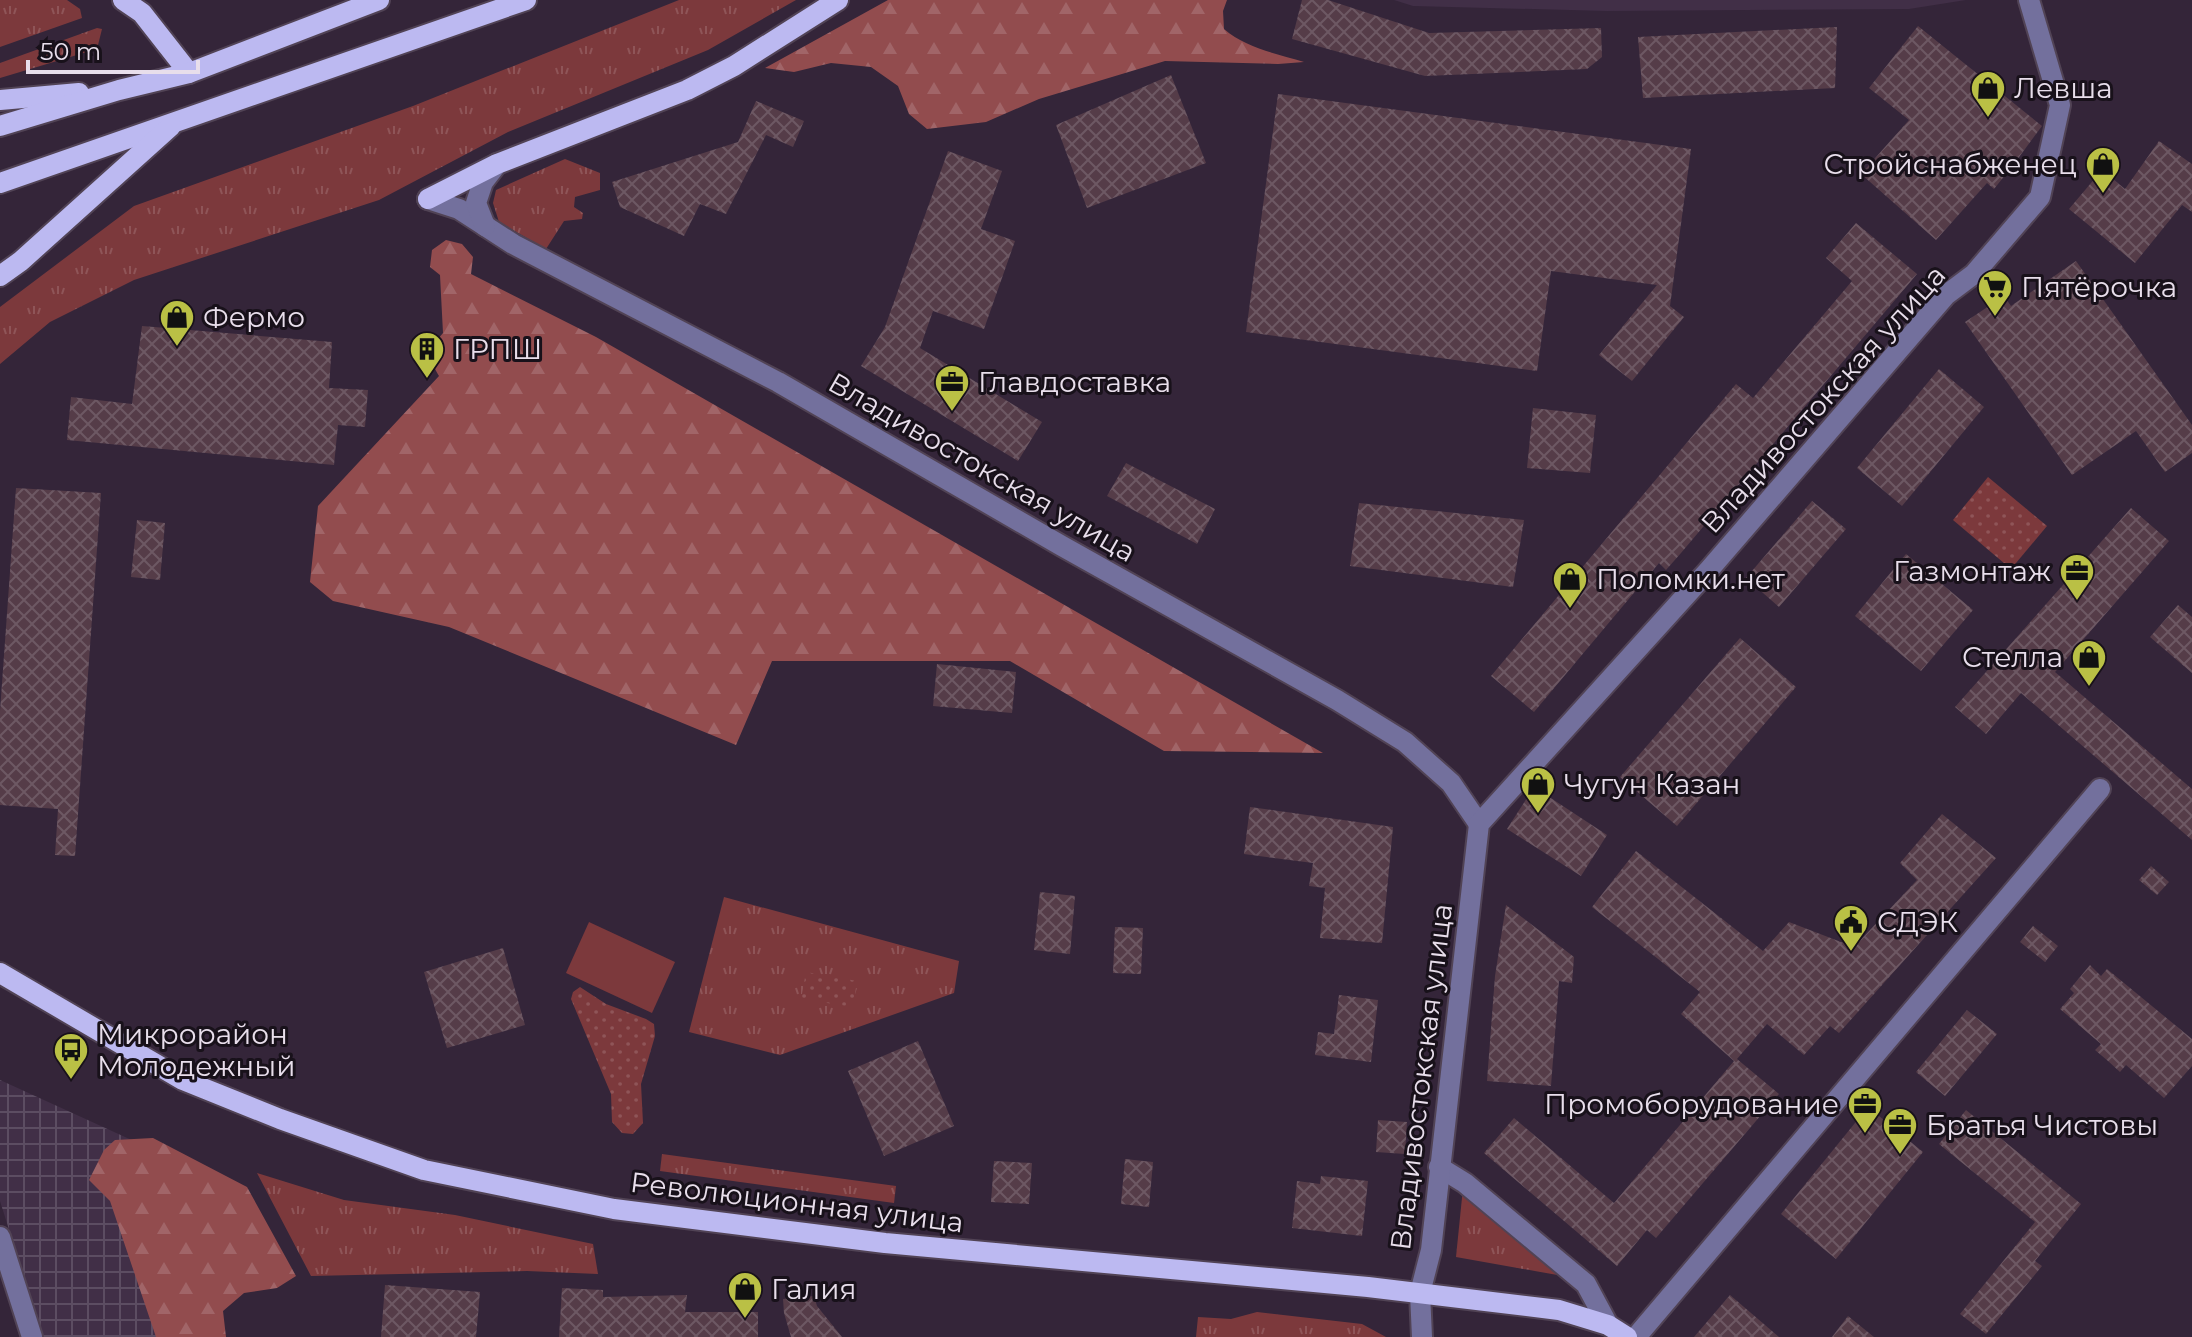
<svg xmlns="http://www.w3.org/2000/svg" width="2192" height="1337" font-family="Montserrat,sans-serif">
<defs>
<pattern id="industrial-grid" width="8" height="8" patternUnits="userSpaceOnUse" patternTransform="scale(2)"><rect width="8" height="8" fill="#412f47"/><path d="M0 4h8M4 0v8" fill="none" stroke="#5c4d62"/></pattern>
<pattern id="grass-tufts" width="24" height="20" patternUnits="userSpaceOnUse" patternTransform="scale(2)"><rect width="24" height="20" fill="#7c393c"/><path d="M3 7l-1-3M5 7V3M7 7l1-3M15 17l-1-3M17 17v-4M19 17l1-3" fill="none" stroke="#8f5558"/></pattern>
<pattern id="forest-firs" width="22" height="20" patternUnits="userSpaceOnUse" patternTransform="scale(2)"><rect width="22" height="20" fill="#924c4e"/><path d="M5 1l3.5 6h-7zM16 11l3.5 6h-7z" fill="#a16568"/></pattern>
<pattern id="park-dots" width="8" height="8" patternUnits="userSpaceOnUse" patternTransform="scale(2)"><rect width="8" height="8" fill="#7c393c"/><path d="M2 2h.1M6 6h.1" fill="none" stroke="#8f5558" stroke-width="1.8" stroke-linecap="round"/></pattern>
<pattern id="building-cross-hatch" width="8" height="8" patternUnits="userSpaceOnUse" patternTransform="scale(2)"><rect width="8" height="8" fill="#553c48"/><path d="M0 0l8 8M0 8l8-8" fill="none" stroke="#6d5863"/></pattern>
</defs>
<rect width="100%" height="100%" fill="#342539"/>
<path fill="#412f47" d="M 1394,0 L 1966,0 L 1909,9 L 1607,11 L 1413,6 Z"/>
<path fill="url(#industrial-grid)" d="M 0,1080 L 136,1142 L 207,1337 L 43,1337 L 0,1201 Z"/>
<g fill="url(#grass-tufts)">
<path d="M 0,0 L 67,0 L 80,9 L 82,18 L 0,47 Z"/>
<path d="M 679,0 L 796,0 L 708,50 L 508,132 L 379,200 L 134,280 L 50,322 L 0,364 L 0,307 L 134,206 L 413,106 Z"/>
<path d="M 97,28 L 102,29 L 97,49 L 0,78 L 0,63 Z"/>
<path d="M 565,159 L 600,173 L 600,190 L 575,197 L 574,207 L 583,213 L 582,219 L 564,221 L 546,249 L 499,222 L 493,203 L 496,190 Z"/>
<path d="M 724,897 L 959,961 L 954,993 L 780,1055 L 689,1032 Z"/>
<path d="M 662,1154 L 896,1186 L 894,1203 L 660,1171 Z"/>
<path d="M 257,1173 L 344,1200 L 455,1215 L 593,1244 L 598,1274 L 527,1271 L 311,1276 Z"/>
<path d="M 1463,1188 L 1563,1276 L 1456,1257 Z"/>
<path d="M 1257,1312 L 1362,1324 L 1386,1337 L 1196,1337 L 1198,1317 L 1231,1319 Z"/>
</g>
<g fill="url(#forest-firs)">
<path d="M 888,0 L 1227,0 L 1223,11 L 1224,29 C 1246,48 1277,54 1304,62 L 1278,64 L 1165,61 L 1039,99 L 986,122 L 927,129 L 909,114 L 898,86 L 871,67 L 831,63 L 794,72 L 765,68 Z"/>
<path d="M 446,240 L 462,244 L 473,257 L 471,274 L 596,337 L 1323,753 L 1164,751 L 1010,661 L 772,661 L 736,745 L 449,627 L 333,601 L 310,582 L 318,506 L 439,376 C 428,357 429,350 443,333 L 440,275 L 430,267 L 432,250 Z"/>
<path d="M 153,1138 L 247,1187 L 296,1276 L 277,1288 L 244,1293 L 223,1311 L 226,1337 L 156,1337 L 110,1201 L 89,1180 L 104,1150 L 115,1140 Z"/>
</g>
<g fill="url(#park-dots)">
<path d="M 1988,477 L 2047,526 L 2011,569 L 1953,520 Z"/>
<path d="M 806,972 L 857,981 L 853,1007 L 801,999 Z"/>
<path d="M 580,987 L 606,1004 L 646,1019 L 654,1024 L 655,1036 L 641,1084 L 643,1123 L 633,1134 L 622,1133 L 612,1122 L 611,1094 L 571,999 L 573,992 Z"/>
</g>
<path fill="#7c393c" d="M 589,922 L 675,962 L 652,1013 L 566,973 Z"/>
<g fill="url(#building-cross-hatch)">
<path d="M 1302,0 L 1328,0 L 1429,33 L 1601,28 L 1602,57 L 1587,69 L 1425,76 L 1292,39 Z"/>
<path d="M 1918,26 L 2042,126 L 2014,164 L 2005,156 L 2003,158 L 2010,169 L 1994,189 L 1987,183 L 1936,240 L 1861,174 L 1909,120 L 1869,88 Z"/>
<path d="M 1837,27 L 1835,88 L 1643,98 L 1638,37 Z"/>
<path d="M 1171,75 L 1206,163 L 1087,208 L 1056,125 Z"/>
<path d="M 1278,94 L 1691,149 L 1670,306 L 1684,317 L 1632,381 L 1599,355 L 1657,285 L 1551,271 L 1537,371 L 1246,332 Z"/>
<path d="M 756,101 L 804,121 L 793,147 L 766,135 L 726,214 L 700,204 L 684,236 L 620,207 L 612,182 L 738,142 Z"/>
<path d="M 2159,141 L 2192,164 L 2192,212 L 2182,205 L 2135,263 L 2069,209 L 2102,170 L 2125,189 Z"/>
<path d="M 948,151 L 1002,171 L 981,229 L 1015,241 L 984,329 L 933,311 L 920,348 L 1042,422 L 1018,461 L 861,366 L 885,327 Z"/>
<path d="M 1856,223 L 1917,274 L 1681,553 L 1666,570 L 1659,563 L 1534,712 L 1491,676 L 1736,384 L 1753,398 L 1852,281 L 1826,258 Z"/>
<path d="M 2076,261 L 2192,425 L 2192,453 L 2165,472 L 2136,431 L 2072,475 L 1965,322 L 2004,296 L 2011,306 Z"/>
<path d="M 142,326 L 332,342 L 329,388 L 368,390 L 365,427 L 338,425 L 334,465 L 67,440 L 71,397 L 132,404 Z"/>
<path d="M 1939,369 L 1984,407 L 1902,506 L 1857,468 Z"/>
<path d="M 1533,408 L 1596,415 L 1590,473 L 1527,468 Z"/>
<path d="M 1126,463 L 1215,509 L 1197,544 L 1107,496 Z"/>
<path d="M 16,488 L 101,493 L 75,856 L 55,855 L 58,809 L 0,805 L 0,711 Z"/>
<path d="M 1812,501 L 1846,529 L 1779,607 L 1746,578 Z"/>
<path d="M 1359,503 L 1524,520 L 1513,587 L 1350,566 Z"/>
<path d="M 2131,508 L 2169,541 L 2055,672 L 2192,789 L 2192,840 L 2021,693 L 1986,734 L 1955,707 Z"/>
<path d="M 137,520 L 165,523 L 160,580 L 131,577 Z"/>
<path d="M 1906,554 L 1973,610 L 1921,671 L 1855,616 Z"/>
<path d="M 2178,605 L 2192,617 L 2192,673 L 2150,637 Z"/>
<path d="M 1740,638 L 1796,687 L 1677,826 L 1620,777 Z"/>
<path d="M 937,664 L 1016,672 L 1012,713 L 933,706 Z"/>
<path d="M 1534,787 L 1607,835 L 1581,876 L 1507,829 Z"/>
<path d="M 1250,807 L 1393,827 L 1382,943 L 1320,938 L 1325,888 L 1309,886 L 1313,863 L 1244,854 Z"/>
<path d="M 1942,814 L 1996,858 L 1839,1033 L 1830,1026 L 1804,1055 L 1767,1024 L 1737,1059 L 1779,1094 L 1656,1238 L 1647,1230 L 1617,1266 L 1484,1153 L 1514,1118 L 1614,1203 L 1734,1061 L 1681,1014 L 1700,992 L 1592,907 L 1636,851 L 1763,951 L 1789,922 L 1854,947 L 1917,880 L 1900,863 Z"/>
<path d="M 2151,866 L 2169,882 L 2157,895 L 2139,880 Z"/>
<path d="M 1040,892 L 1075,896 L 1070,954 L 1034,950 Z"/>
<path d="M 1506,905 L 1574,957 L 1572,983 L 1559,981 L 1551,1086 L 1487,1081 L 1495,976 Z"/>
<path d="M 2033,926 L 2058,946 L 2045,962 L 2020,942 Z"/>
<path d="M 1115,927 L 1143,928 L 1141,974 L 1113,973 Z"/>
<path d="M 503,948 L 525,1025 L 447,1048 L 424,972 Z"/>
<path d="M 2090,965 L 2101,976 L 2107,969 L 2192,1039 L 2192,1066 L 2164,1098 L 2126,1065 L 2120,1072 L 2108,1061 L 2095,1050 L 2101,1044 L 2060,1009 L 2074,993 L 2070,989 Z"/>
<path d="M 1339,995 L 1378,1000 L 1371,1062 L 1315,1055 L 1318,1032 L 1334,1034 Z"/>
<path d="M 1967,1010 L 1997,1034 L 1945,1096 L 1916,1072 Z"/>
<path d="M 918,1041 L 954,1126 L 884,1156 L 848,1071 Z"/>
<path d="M 1868,1107 L 1923,1152 L 1836,1259 L 1781,1214 Z"/>
<path d="M 1966,1110 L 2081,1204 L 2035,1261 L 2042,1266 L 1986,1334 L 1960,1314 L 2035,1222 L 1939,1144 Z"/>
<path d="M 1378,1120 L 1407,1122 L 1405,1154 L 1376,1152 Z"/>
<path d="M 1125,1159 L 1153,1162 L 1149,1207 L 1121,1204 Z"/>
<path d="M 994,1161 L 1032,1163 L 1029,1204 L 991,1202 Z"/>
<path d="M 1321,1176 L 1368,1181 L 1362,1236 L 1292,1228 L 1297,1181 L 1320,1184 Z"/>
<path d="M 385,1285 L 480,1292 L 476,1337 L 381,1337 Z"/>
<path d="M 562,1288 L 603,1290 L 603,1297 L 687,1295 L 685,1312 L 758,1312 L 758,1337 L 559,1337 Z"/>
<path d="M 1730,1295 L 1779,1337 L 1694,1337 Z"/>
<path d="M 814,1296 L 817,1306 L 842,1337 L 791,1337 L 784,1313 L 783,1299 Z"/>
<path d="M 1848,1316 L 1874,1337 L 1832,1337 Z"/>
</g>
<g fill="none" stroke-linecap="round" stroke-linejoin="round">
<g stroke="#514355" stroke-width="24">
<g id="minor">
<path d="M 428,199 L 459,209 L 513,244 L 778,382 L 1062,546 L 1337,700 L 1405,742 L 1451,783 L 1479,824"/>
<path d="M 485,226 L 476,203 L 483,182 L 497,164"/>
<path d="M 1439,1167 L 1465,1183 L 1586,1284 L 1608,1325"/>
<path d="M 0,1237 L 32,1337"/>
<path d="M 1422,1337 L 1420,1293 L 1431,1250 L 1479,824 L 1708,571 L 1946,295 L 1974,274 L 2040,197 L 2060,105 L 2029,0"/>
<path d="M 1636,1337 L 2100,789"/>
</g>
</g>
<g stroke="#514355" stroke-width="24">
<g id="major">
<path d="M 123,0 L 142,13 L 189,73"/>
<path d="M 0,100 L 79,93"/>
<path d="M 0,126 L 119,90 L 189,73 L 379,0"/>
<path d="M 0,183 L 526,0"/>
<path d="M 428,199 L 497,164 L 687,90 L 734,66 L 838,0"/>
<path d="M 0,276 L 21,261 L 171,126"/>
<path d="M 0,973 L 183,1080 L 280,1119 L 424,1170 L 614,1209 L 885,1243 L 1368,1287 L 1559,1310 L 1608,1325 L 1627,1337"/>
</g>
</g>
<use href="#minor" stroke="#73709d" stroke-width="20"/>
<use href="#major" stroke="#bcb9f1" stroke-width="20"/>
</g>
<defs>
<g id="shop-pin" transform="scale(1.8)"><path d="M0 17L-7.5 6A9.5 9.5 0 1 1 7.5 6Z" fill="#bac045" stroke="#18111a"/><path d="M-5-2.5h2.3a2.7 3.5 0 0 1 5.4 0H5L5.5 6h-11ZM-1.5-2.5h3a1.5 2.3 0 0 0-3 0Z" fill="#111"/></g>
<g id="supermarket-pin" transform="scale(1.8)"><path d="M0 17L-7.5 6A9.5 9.5 0 1 1 7.5 6Z" fill="#bac045" stroke="#18111a"/><path d="M-6-5.5h2.5l.6 2H6L4.5 2H-2.5L-4.4-4H-6ZM-1.5 3.2a1.3 1.3 0 1 0 .1 0ZM3 3.2a1.3 1.3 0 1 0 .1 0Z" fill="#111"/></g>
<g id="building-pin" transform="scale(1.8)"><path d="M0 17L-7.5 6A9.5 9.5 0 1 1 7.5 6Z" fill="#bac045" stroke="#18111a"/><path d="M-4-6H4V6H1V3H-1V6H-4ZM-2.5-4.3h1.7v1.8h-1.7ZM.8-4.3h1.7v1.8H.8ZM-2.5-1h1.7V.8h-1.7ZM.8-1h1.7V.8H.8Z" fill="#111"/></g>
<g id="office-pin" transform="scale(1.8)"><path d="M0 17L-7.5 6A9.5 9.5 0 1 1 7.5 6Z" fill="#bac045" stroke="#18111a"/><path d="M-6-3h4V-5.5h4V-3h4V5H-6ZM-1-4.5V-3h2v-1.5ZM-6 0V1H6V0Z" fill="#111"/></g>
<g id="civic-pin" transform="scale(1.8)"><path d="M0 17L-7.5 6A9.5 9.5 0 1 1 7.5 6Z" fill="#bac045" stroke="#18111a"/><path d="M-.6-6.5H3V-4.5H.6V-3L4-1V1h2V6H-6V1h2V-1L-.6-3ZM-1.2 2.5V6h2.4V2.5Z" fill="#111"/></g>
<g id="bus-pin" transform="scale(1.8)"><path d="M0 17L-7.5 6A9.5 9.5 0 1 1 7.5 6Z" fill="#bac045" stroke="#18111a"/><path d="M-5-6H5V4H4V6H2V4H-2V6H-4V4H-5ZM-3.5-4V0h7V-4ZM-3.5 1.2v1.5H-2V1.2ZM2 1.2v1.5H3.5V1.2Z" fill="#111"/></g>
</defs>
<g fill-rule="evenodd">
<use href="#shop-pin" x="1988" y="88"/>
<use href="#shop-pin" x="2103" y="164"/>
<use href="#supermarket-pin" x="1995" y="287"/>
<use href="#shop-pin" x="177" y="317"/>
<use href="#building-pin" x="427" y="349"/>
<use href="#office-pin" x="952" y="382"/>
<use href="#office-pin" x="2077" y="571"/>
<use href="#shop-pin" x="1570" y="579"/>
<use href="#shop-pin" x="2089" y="657"/>
<use href="#shop-pin" x="1538" y="784"/>
<use href="#civic-pin" x="1851" y="922"/>
<use href="#bus-pin" x="71" y="1050"/>
<use href="#office-pin" x="1865" y="1104"/>
<use href="#office-pin" x="1900" y="1125"/>
<use href="#shop-pin" x="745" y="1289"/>
</g>
<g text-anchor="middle" stroke-width="6" stroke-linejoin="round" paint-order="stroke">
<g font-size="28" fill="#e8deeb" stroke="#18111a" text-anchor="start">
<text x="2014" y="98">Левша</text>
<text x="2077" y="174" text-anchor="end">Стройснабженец</text>
<text x="2021" y="297">Пятёрочка</text>
<text x="203" y="327">Фермо</text>
<text x="453" y="359">ГРПШ</text>
<text x="978" y="392">Главдоставка</text>
<text x="2051" y="581" text-anchor="end">Газмонтаж</text>
<text x="1596" y="589">Поломки.нет</text>
<text x="2063" y="667" text-anchor="end">Стелла</text>
<text x="1564" y="794">Чугун Казан</text>
<text x="1877" y="932">СДЭК</text>
<text x="97" y="1044">Микрорайон<tspan x="97" dy="32">Молодежный</tspan></text>
<text x="1839" y="1114" text-anchor="end">Промоборудование</text>
<text x="1926" y="1135">Братья Чистовы</text>
<text x="771" y="1299">Галия</text>
</g>
<g font-size="28" fill="#e8deeb" stroke="#18111a">
<text transform="translate(1823 399) rotate(-48)" y="10">Владивостокская улица</text>
<text transform="translate(982 467) rotate(30)" y="10">Владивостокская улица</text>
<text transform="translate(1421 1077) rotate(-83)" y="10">Владивостокская улица</text>
<text transform="translate(797 1202) rotate(7)" y="10">Революционная улица</text>
</g>
</g>
<path d="M28 60v12h170v-12" fill="none" stroke="#e8deeb" stroke-width="4"/>
<text x="40" y="60" font-size="24" fill="#e8deeb" stroke="#18111a" stroke-width="6" paint-order="stroke">50 m</text>
</svg>
